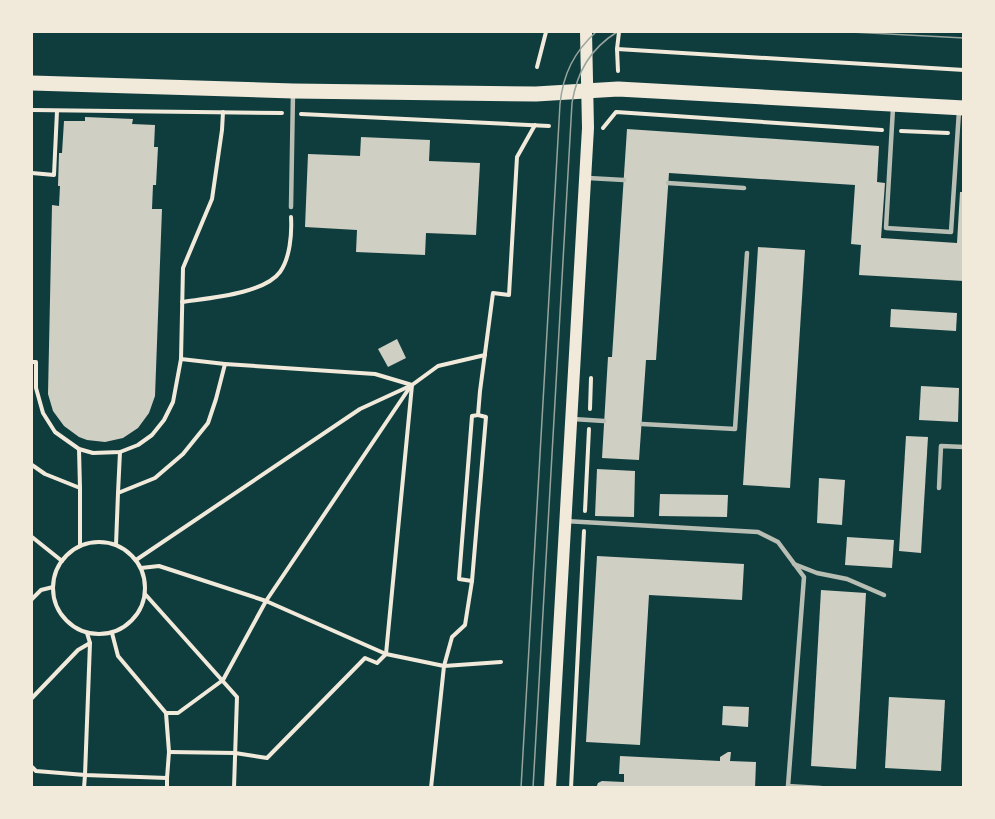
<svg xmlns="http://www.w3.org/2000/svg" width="995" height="819" font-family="'Times New Roman',serif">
<rect width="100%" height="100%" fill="#0f3d3e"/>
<g fill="#cfcfc3">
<path d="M 85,117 L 133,119 L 132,124 L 155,125 L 154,147 L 158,147 L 156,185 L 153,185 L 152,209 L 162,209 L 155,396 L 149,413 L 138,428 L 123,438 L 105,442 L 87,440 L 79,437 L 64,426 L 53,411 L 48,394 L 52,205 L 59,206 L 60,186 L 58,186 L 59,153 L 62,153 L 64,121 L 85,121 Z"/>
<path d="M 627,129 L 879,146 L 877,182 L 885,183 L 881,238 L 957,243 L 960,192 L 964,192 L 964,281 L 859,275 L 861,245 L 851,244 L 855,185 L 669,173 L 656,360 L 646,360 L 639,460 L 602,458 L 608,357 L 612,357 Z"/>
<path d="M 361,137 L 430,140 L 429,161 L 480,163 L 476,235 L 426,233 L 425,255 L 356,252 L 357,230 L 305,227 L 308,154 L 360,156 Z"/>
<path d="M 758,247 L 805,250 L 790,488 L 743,485 Z"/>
<path d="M 891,309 L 957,313 L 956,331 L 890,327 Z"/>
<path d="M 397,339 L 406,358 L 388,367 L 378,349 Z"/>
<path d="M 921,386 L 959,388 L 958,422 L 919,420 Z"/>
<path d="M 906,436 L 928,437 L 921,553 L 899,551 Z"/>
<path d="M 597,469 L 635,471 L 634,517 L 595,516 Z"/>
<path d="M 819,478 L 845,480 L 842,525 L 817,523 Z"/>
<path d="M 660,494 L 728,495 L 727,517 L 659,516 Z"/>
<path d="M 847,537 L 894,540 L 892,568 L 845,565 Z"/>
<path d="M 597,556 L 744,564 L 742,600 L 649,595 L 640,745 L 586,742 Z"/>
<path d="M 821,590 L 866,593 L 856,769 L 811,766 Z"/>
<path d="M 889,697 L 945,700 L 941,771 L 885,768 Z"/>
<path d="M 723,706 L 749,707 L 748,727 L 722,725 Z"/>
<path d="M 728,752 L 731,752 L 730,761 L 756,762 L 755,788 L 596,788 L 598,783 L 602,781 L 624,782 L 624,774 L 619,774 L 620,756 L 720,761 L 720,757 Z"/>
</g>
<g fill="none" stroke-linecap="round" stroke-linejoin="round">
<g stroke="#f1e9da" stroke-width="4">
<path d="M 617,49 L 964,70"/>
<path d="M 537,67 L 546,32"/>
<path d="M 618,71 L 617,49 L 619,32"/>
<path d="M 32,110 L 282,113"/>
<path d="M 301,114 L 549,126"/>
<path d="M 603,128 L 616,112 L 882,130"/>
<path d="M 901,131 L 948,133"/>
<path d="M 32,173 L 54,175 L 57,111"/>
<path d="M 182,302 C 208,298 264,294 280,272 C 290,258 292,234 291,217"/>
<path d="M 181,359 L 225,364"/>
<path d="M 32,362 L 36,362 L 36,388 L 43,413 L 55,432 L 79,449 L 93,453 L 120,452 L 138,445 L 152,435 L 164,420 L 173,402 L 181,359 L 183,268 L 212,199 L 222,130 L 223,112"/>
<path d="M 590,409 L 591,378"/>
<path d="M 79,449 L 80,488"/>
<path d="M 32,465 L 45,474 L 80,488 L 80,546"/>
<path d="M 118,493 L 120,452"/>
<path d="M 585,511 L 589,429"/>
<path d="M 32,537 L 62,561"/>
<circle cx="99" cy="588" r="46"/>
<path d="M 116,545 L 118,493 L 155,478 L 183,454 L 208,423 L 216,399 L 225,364 L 375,374 L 412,385"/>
<path d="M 136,560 L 360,409 L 412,385 L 438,366 L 485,355"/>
<path d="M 141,568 L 159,566 L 266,601 L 386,654 L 444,666 L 501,662"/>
<path d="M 472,581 L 486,417 L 478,415"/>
<path d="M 145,594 L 237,697 L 234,788"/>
<path d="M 32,599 L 41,590 L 53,587"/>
<path d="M 87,633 L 90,643 L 85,775 L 167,778 L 169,752 L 166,713 L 118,656 L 112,633"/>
<path d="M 32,698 L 78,650 L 90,643"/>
<path d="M 166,713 L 178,713 L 223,680 L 266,601 L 410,387"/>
<path d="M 169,752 L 235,753 L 267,758 L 365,658 L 377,663 L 386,654 L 412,385"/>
<path d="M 32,767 L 36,771 L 85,775 L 84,788"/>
<path d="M 167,788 L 167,778"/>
<path d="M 431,788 L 444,666 L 452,637 L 465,625 L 472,581 L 459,579 L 472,416 L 478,415 L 480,391 L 493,293 L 509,295 L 517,157 L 535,125"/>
<path d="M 571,788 L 584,531"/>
</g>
<g stroke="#b8beb3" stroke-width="4.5">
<path d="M 893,108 L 886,228 L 951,232 L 959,111"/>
<path d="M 588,178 L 624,180"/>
<path d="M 668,183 L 744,188"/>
<path d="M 291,207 L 293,93"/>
<path d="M 573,419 L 604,421"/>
<path d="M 642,424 L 735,429 L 747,253"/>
<path d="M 939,488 L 941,446 L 964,447"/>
<path d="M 565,521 L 758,532 L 778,542 L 804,577 L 788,786 L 821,788"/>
<path d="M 794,564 L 817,573 L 847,579 L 884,595"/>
</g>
<path stroke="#f1e9da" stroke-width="12" d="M 550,788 L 588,128 L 586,32"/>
<path stroke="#f1e9da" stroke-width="15" d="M 32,83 L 293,91 L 536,94 L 618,89 L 964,108"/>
<g stroke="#97a49c" stroke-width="1.5">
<path d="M 851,32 L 964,38"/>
<path d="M 521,788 L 560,104 C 563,74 574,52 596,32"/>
<path d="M 533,788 L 572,103 C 577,72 590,49 617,32"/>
</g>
</g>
<rect width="995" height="819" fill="none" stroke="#f1e9da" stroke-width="66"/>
</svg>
